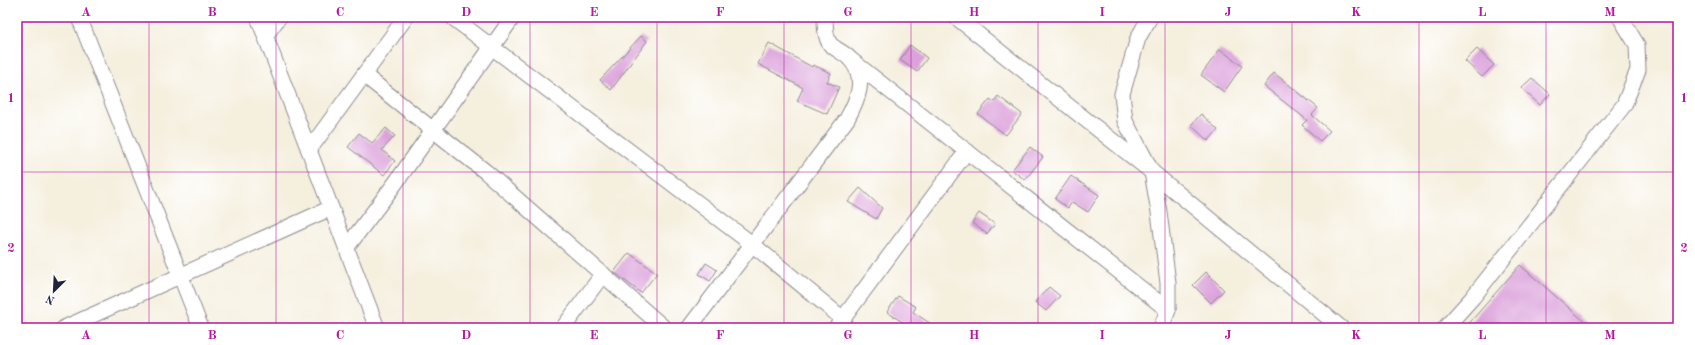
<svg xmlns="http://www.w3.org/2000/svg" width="1695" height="345" font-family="'Old Standard TT',serif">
<rect width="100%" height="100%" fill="#fff"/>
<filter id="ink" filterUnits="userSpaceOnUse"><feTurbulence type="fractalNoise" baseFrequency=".025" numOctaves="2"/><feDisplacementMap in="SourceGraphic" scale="8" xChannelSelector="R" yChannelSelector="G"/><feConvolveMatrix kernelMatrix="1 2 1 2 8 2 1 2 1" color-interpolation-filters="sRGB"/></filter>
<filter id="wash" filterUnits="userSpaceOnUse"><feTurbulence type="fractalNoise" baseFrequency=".012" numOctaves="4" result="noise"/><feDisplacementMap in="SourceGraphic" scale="16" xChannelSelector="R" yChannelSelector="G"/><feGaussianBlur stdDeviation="0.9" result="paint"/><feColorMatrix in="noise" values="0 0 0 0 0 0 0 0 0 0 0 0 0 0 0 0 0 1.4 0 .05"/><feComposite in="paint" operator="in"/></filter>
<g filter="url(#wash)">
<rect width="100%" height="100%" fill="#f5efde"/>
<g id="blocks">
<g fill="#dca2db">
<path d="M 641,36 L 647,41 L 611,90 L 600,80 Z"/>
<path d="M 769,43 L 812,67 L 813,65 L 831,73 L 827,82 L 839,87 L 827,114 L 797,101 L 803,88 L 758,64 Z"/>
<path d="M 910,45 L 927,58 L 917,72 L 900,60 Z"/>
<path d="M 1220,49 L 1242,66 L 1224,92 L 1201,75 Z"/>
<path d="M 1477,49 L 1494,65 L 1482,77 L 1465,61 Z"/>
<path d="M 1274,73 L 1318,108 L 1312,115 L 1330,131 L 1320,141 L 1302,125 L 1307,120 L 1264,86 Z"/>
<path d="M 1532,78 L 1550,94 L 1540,105 L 1521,88 Z"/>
<path d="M 998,96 L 1022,114 L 1006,135 L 978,114 L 990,99 L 994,102 Z"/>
<path d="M 1201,114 L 1218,130 L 1208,141 L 1191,125 Z"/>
<path d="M 386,128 L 395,136 L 382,150 L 395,161 L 384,175 L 348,147 L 359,133 L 372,143 Z"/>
<path d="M 1030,147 L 1043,157 L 1025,180 L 1012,170 Z"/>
<path d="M 1071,176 L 1099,195 L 1088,212 L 1072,202 L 1068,208 L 1055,199 Z"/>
<path d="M 860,188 L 882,208 L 876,219 L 848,202 Z"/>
<path d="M 979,213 L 995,224 L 987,234 L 972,223 Z"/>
<path d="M 629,253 L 657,273 L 641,293 L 614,272 Z"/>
<path d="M 706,263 L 717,270 L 710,281 L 699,274 Z"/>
<path d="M 1520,265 L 1592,328 L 1465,328 Z"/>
<path d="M 1206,272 L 1224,290 L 1211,303 L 1193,285 Z"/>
<path d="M 1049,287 L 1060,296 L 1046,311 L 1035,302 Z"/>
<path d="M 898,296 L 916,307 L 913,312 L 937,328 L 900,328 L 904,323 L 887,312 Z"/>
</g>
</g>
</g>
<g filter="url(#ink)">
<use href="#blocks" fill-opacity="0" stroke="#8c888c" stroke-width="1"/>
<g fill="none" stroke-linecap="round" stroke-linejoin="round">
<g stroke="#8c888c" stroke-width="17">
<g id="street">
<path d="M 79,17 L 201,328"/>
<path d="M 258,17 L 377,328"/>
<path d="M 452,17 L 752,244 L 843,319"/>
<path d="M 956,17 L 1152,172 L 1341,328"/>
<path d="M 1150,17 L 1138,38 L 1122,94 L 1125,121 L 1152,172 L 1159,212 L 1168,283 L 1168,310 L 1161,328"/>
<path d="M 265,36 L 279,17"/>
<path d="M 851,60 L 1168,310"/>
<path d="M 364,75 L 486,172 L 664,328"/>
<path d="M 309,150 L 406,17"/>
<path d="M 347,247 L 394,185 L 513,17"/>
<path d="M 64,328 L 331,208"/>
<path d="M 563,328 L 603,274"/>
<path d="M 689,328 L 847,119 C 857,101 868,78 850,59 C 845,53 836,50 830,44 C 825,37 825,25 825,17"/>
<path d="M 836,328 L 967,151"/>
<path d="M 1445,328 L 1473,297 L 1624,105 L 1638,70 L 1637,45 L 1620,17"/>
</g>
</g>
<use href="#street" stroke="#fff" stroke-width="15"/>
</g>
</g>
<path fill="none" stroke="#b5179e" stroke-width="1" stroke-opacity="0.55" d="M 149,17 L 149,328M 276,17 L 276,328M 403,17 L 403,328M 530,17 L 530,328M 657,17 L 657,328M 784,17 L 784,328M 911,17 L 911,328M 1038,17 L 1038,328M 1165,17 L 1165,328M 1292,17 L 1292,328M 1419,17 L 1419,328M 1546,17 L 1546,328M 17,172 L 1678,172"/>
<rect width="1695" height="345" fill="none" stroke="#fff" stroke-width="44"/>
<g transform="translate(54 291) rotate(204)" stroke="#ffffff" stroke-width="3" paint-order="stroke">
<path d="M0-3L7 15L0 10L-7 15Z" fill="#22223b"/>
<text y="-6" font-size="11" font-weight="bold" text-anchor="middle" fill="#22223b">N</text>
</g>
<rect x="22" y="22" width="1651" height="301" fill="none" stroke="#b5179e" stroke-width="1.5"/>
<g font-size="13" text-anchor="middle" font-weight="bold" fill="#b5179e">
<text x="86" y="16">A</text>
<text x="212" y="16">B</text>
<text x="340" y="16">C</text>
<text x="466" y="16">D</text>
<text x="594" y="16">E</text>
<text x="720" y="16">F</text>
<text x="848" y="16">G</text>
<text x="974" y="16">H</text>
<text x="1102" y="16">I</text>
<text x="1228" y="16">J</text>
<text x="1356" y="16">K</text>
<text x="1482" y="16">L</text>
<text x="1610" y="16">M</text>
<text x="11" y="102">1</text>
<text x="1684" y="102">1</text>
<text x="11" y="252">2</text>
<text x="1684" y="252">2</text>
<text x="86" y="339">A</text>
<text x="212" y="339">B</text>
<text x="340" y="339">C</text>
<text x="466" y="339">D</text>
<text x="594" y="339">E</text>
<text x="720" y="339">F</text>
<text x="848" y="339">G</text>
<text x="974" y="339">H</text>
<text x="1102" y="339">I</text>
<text x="1228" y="339">J</text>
<text x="1356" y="339">K</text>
<text x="1482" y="339">L</text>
<text x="1610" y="339">M</text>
</g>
</svg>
